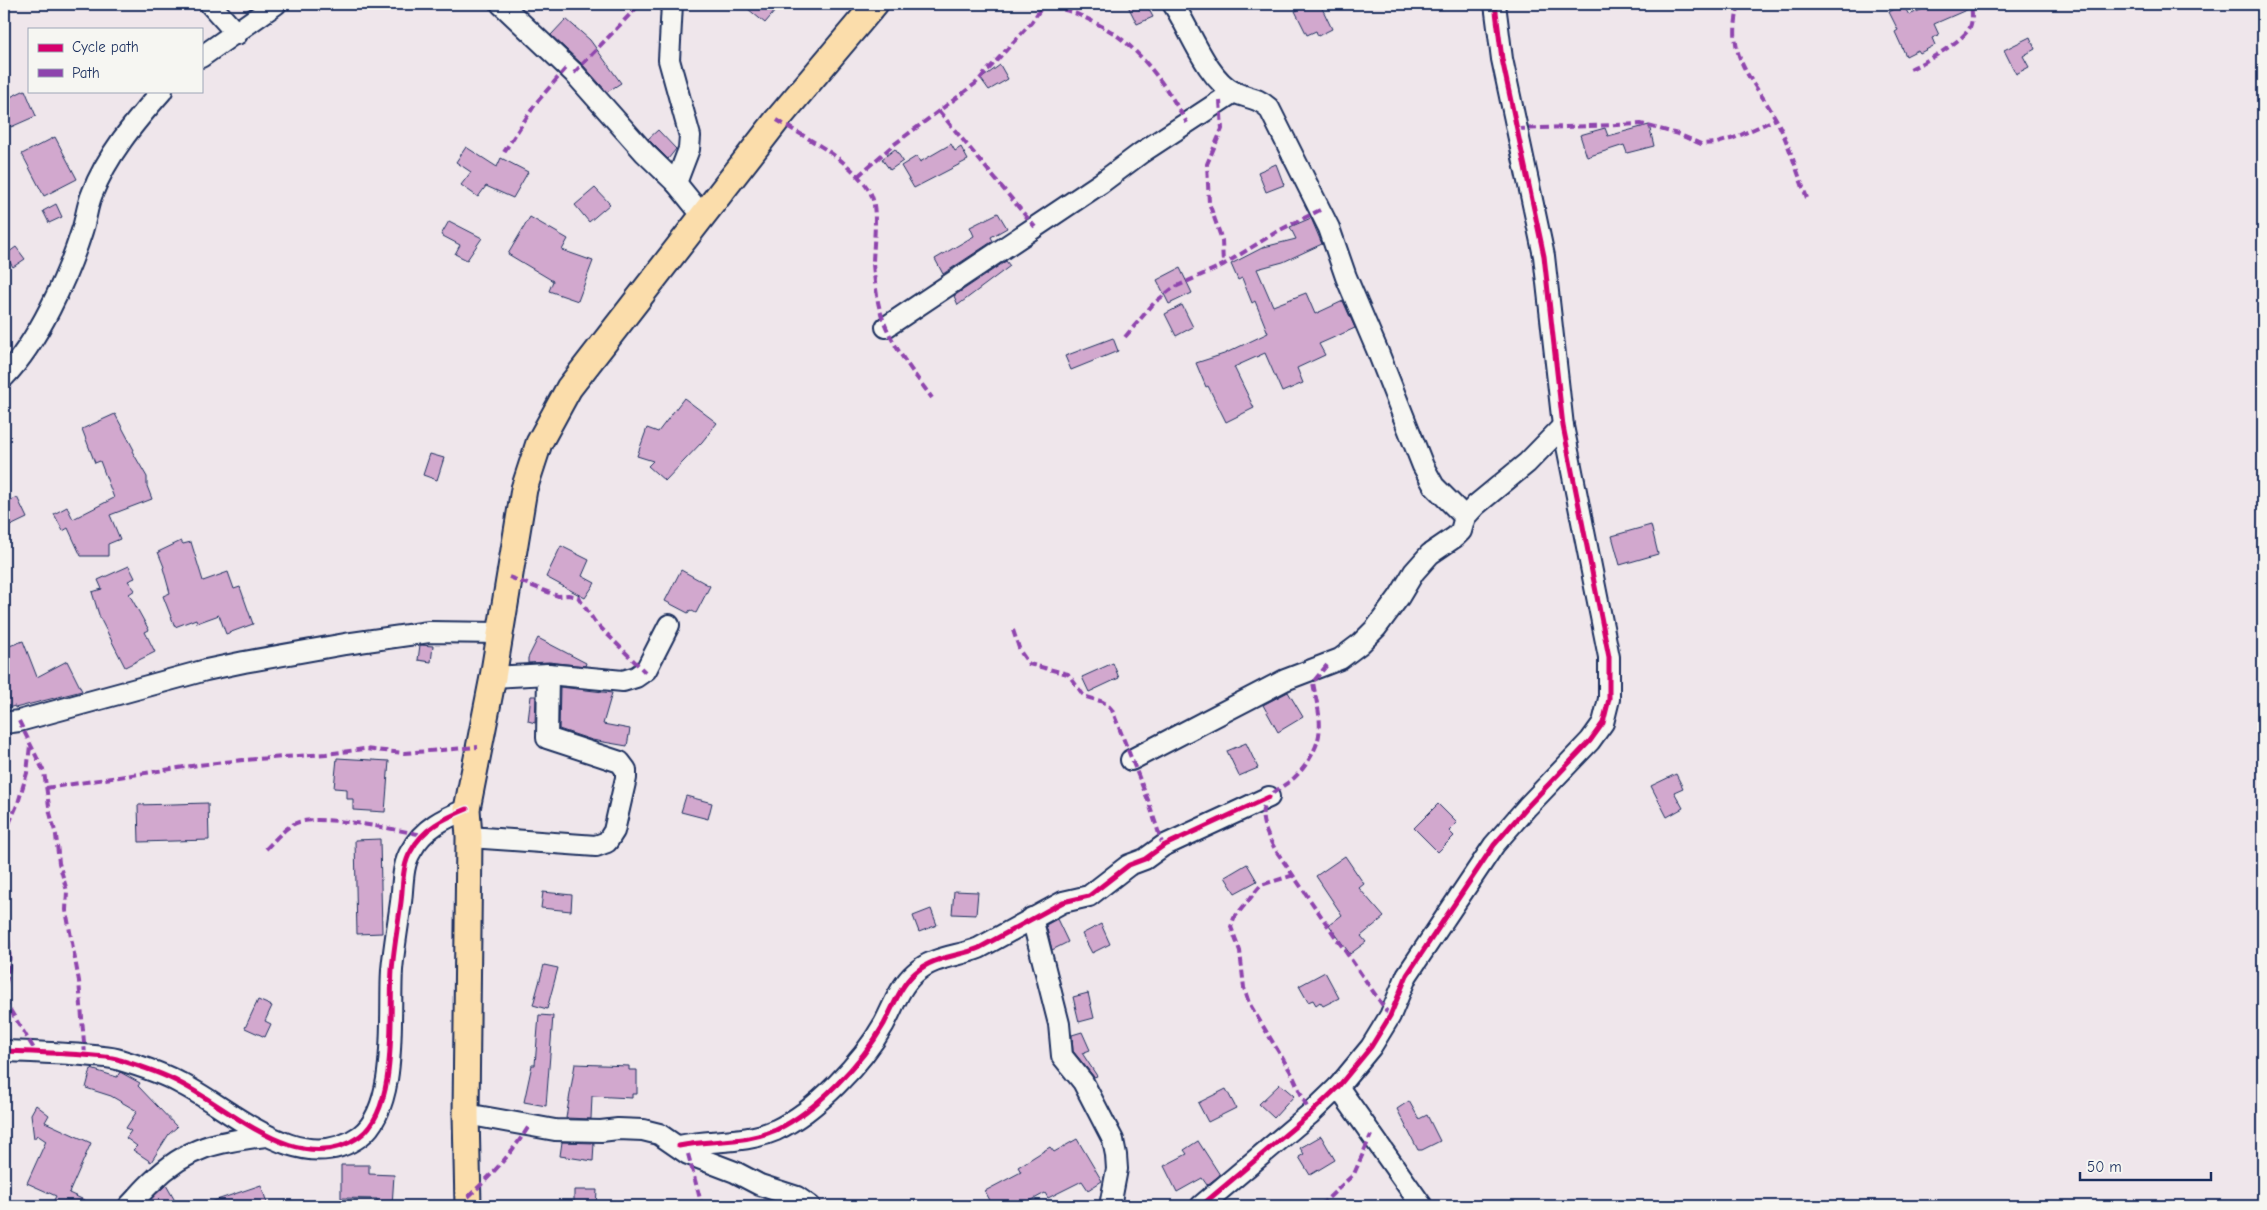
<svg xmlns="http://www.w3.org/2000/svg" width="2267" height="1210" font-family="'Comic Neue',sans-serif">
<rect width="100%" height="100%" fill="#efe6eb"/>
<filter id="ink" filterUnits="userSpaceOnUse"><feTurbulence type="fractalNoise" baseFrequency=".02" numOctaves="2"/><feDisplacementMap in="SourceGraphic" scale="10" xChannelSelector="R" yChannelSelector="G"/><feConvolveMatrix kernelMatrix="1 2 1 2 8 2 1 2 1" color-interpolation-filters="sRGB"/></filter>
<g filter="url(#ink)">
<g fill="#d2a8ce" stroke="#1b2f5e">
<path d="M 742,4 L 781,4 L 765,23 Z"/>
<path d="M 1127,4 L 1146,4 L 1153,17 L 1137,24 Z"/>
<path d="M 1295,4 L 1320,4 L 1332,29 L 1318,36 L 1316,31 L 1307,35 L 1295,11 L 1298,10 Z"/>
<path d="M 1935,4 L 1980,4 L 1934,24 L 1939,35 L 1932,38 L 1935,45 L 1920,53 L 1918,50 L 1906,56 L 1895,32 L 1898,30 L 1889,12 L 1903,5 L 1909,15 Z"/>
<path d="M 566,19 L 590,40 L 621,83 L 607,92 L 583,65 L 551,35 Z"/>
<path d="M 2030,37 L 2035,49 L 2023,56 L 2029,67 L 2016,74 L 2004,50 Z"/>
<path d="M 1000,65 L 1008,79 L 989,90 L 981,79 Z"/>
<path d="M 25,90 L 36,116 L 11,127 L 4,110 L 4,100 Z"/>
<path d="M 1649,125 L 1654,146 L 1627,153 L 1624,145 L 1587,157 L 1580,135 L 1605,128 L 1608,136 Z"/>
<path d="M 658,130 L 676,149 L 668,159 L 648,139 Z"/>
<path d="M 55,137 L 77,179 L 44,196 L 22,154 Z"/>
<path d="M 951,144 L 955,151 L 961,147 L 968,160 L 914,188 L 901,166 L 917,156 L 920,162 Z"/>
<path d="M 466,147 L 497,167 L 501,158 L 528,172 L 513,198 L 486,186 L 478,197 L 461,185 L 471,172 L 456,162 Z"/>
<path d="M 895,149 L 903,161 L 890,170 L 882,159 Z"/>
<path d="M 1276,164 L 1284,185 L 1266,192 L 1258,172 Z"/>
<path d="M 595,188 L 610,204 L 589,222 L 575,205 Z"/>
<path d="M 56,204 L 62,217 L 49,223 L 43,211 Z"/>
<path d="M 998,213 L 1007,228 L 991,237 L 993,241 L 943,274 L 935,259 L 974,236 L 970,227 Z"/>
<path d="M 530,217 L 568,239 L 562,250 L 593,261 L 578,301 L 549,291 L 553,281 L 508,254 Z"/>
<path d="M 1311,218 L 1322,244 L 1283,262 L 1257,269 L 1273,306 L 1306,293 L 1315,314 L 1343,301 L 1355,328 L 1319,344 L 1325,355 L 1297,368 L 1303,383 L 1282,392 L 1265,353 L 1234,367 L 1254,408 L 1226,422 L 1208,386 L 1206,387 L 1196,363 L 1224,354 L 1268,333 L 1255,301 L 1252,303 L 1242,278 L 1238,280 L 1231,264 L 1264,247 L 1296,239 L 1290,227 Z"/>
<path d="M 449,221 L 482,238 L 467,260 L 455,254 L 460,245 L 441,235 Z"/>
<path d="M 16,247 L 25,259 L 13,267 L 5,255 Z"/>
<path d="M 1006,261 L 1010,266 L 958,305 L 954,296 Z"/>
<path d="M 1180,268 L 1192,293 L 1169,304 L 1157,280 Z"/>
<path d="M 1182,305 L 1193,327 L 1176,336 L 1165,314 Z"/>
<path d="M 1113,338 L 1118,351 L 1071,370 L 1065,356 Z"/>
<path d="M 684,398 L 717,423 L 702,442 L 665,481 L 648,466 L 653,461 L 637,456 L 647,428 L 658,432 Z"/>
<path d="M 115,414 L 134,450 L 132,451 L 147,477 L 147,486 L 152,499 L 110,515 L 120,539 L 108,544 L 108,556 L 81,556 L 68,528 L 63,531 L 54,514 L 67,507 L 73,519 L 114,498 L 100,461 L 95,463 L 82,429 Z"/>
<path d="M 430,454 L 444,458 L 437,480 L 423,475 Z"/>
<path d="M 17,497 L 27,518 L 4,529 L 4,503 Z"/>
<path d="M 1651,525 L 1658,554 L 1620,565 L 1612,536 Z"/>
<path d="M 181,541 L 183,544 L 191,542 L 203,581 L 228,572 L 234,589 L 240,587 L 253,624 L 226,634 L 219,615 L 197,623 L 196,619 L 175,627 L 163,596 L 170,593 L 163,568 L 164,567 L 158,552 Z"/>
<path d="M 561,546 L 589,560 L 582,576 L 595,583 L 585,598 L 546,577 Z"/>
<path d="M 129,566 L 135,578 L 128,581 L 135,590 L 129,594 L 149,630 L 145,632 L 155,652 L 125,667 L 100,618 L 92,592 L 102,589 L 98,580 Z"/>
<path d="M 681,570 L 710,586 L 696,613 L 690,610 L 688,613 L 665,601 Z"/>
<path d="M 538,638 L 586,663 L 585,666 L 549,662 L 528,663 L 528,658 Z"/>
<path d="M 23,641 L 37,677 L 67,661 L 82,691 L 15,708 L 15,706 L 4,709 L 4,648 Z"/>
<path d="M 420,645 L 433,646 L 431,662 L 418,660 Z"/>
<path d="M 1113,663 L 1119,678 L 1089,692 L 1082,677 Z"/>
<path d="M 560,687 L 612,693 L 603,724 L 630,729 L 627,746 L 592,740 L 559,729 Z"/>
<path d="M 1288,692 L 1303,717 L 1278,732 L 1263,705 Z"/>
<path d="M 531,696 L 536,696 L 535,723 L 528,721 Z"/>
<path d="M 1246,743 L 1258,768 L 1239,776 L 1227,751 Z"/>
<path d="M 337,758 L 389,761 L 385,812 L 353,810 L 353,799 L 347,799 L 347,789 L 334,788 Z"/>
<path d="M 1676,774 L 1683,788 L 1674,792 L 1683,808 L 1667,817 L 1651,786 Z"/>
<path d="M 686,796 L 712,803 L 708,819 L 681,812 Z"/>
<path d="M 208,803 L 209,840 L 139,842 L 138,805 Z"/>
<path d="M 1438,804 L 1457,823 L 1449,831 L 1454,836 L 1438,852 L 1414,828 Z"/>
<path d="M 380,839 L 382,933 L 357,934 L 355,840 Z"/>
<path d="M 1345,856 L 1364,884 L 1359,888 L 1384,917 L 1361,936 L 1366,942 L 1350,954 L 1329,925 L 1342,915 L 1316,876 Z"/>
<path d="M 1247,864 L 1257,881 L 1235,893 L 1225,877 Z"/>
<path d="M 954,891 L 978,892 L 976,915 L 952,914 Z"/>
<path d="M 543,892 L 572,895 L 571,911 L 541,908 Z"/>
<path d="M 931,909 L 937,925 L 919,932 L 913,916 Z"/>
<path d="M 1057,919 L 1068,942 L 1052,950 L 1046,925 Z"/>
<path d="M 1101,924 L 1110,944 L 1092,953 L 1082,934 Z"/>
<path d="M 544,965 L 558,968 L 547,1009 L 533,1005 Z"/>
<path d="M 1325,972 L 1339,998 L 1323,1006 L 1320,1002 L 1316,1005 L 1313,1000 L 1308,1002 L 1299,986 Z"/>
<path d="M 1088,993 L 1094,1018 L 1079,1022 L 1073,997 Z"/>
<path d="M 258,1000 L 272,1006 L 265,1021 L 271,1024 L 265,1037 L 245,1028 Z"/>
<path d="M 539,1015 L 553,1016 L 546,1106 L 524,1102 L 532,1065 L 535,1065 Z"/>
<path d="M 1082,1032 L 1090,1050 L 1082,1053 L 1097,1076 L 1094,1077 L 1073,1051 L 1072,1035 Z"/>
<path d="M 575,1064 L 629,1066 L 629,1070 L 637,1070 L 637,1094 L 632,1094 L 632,1098 L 592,1096 L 591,1119 L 566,1118 Z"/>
<path d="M 91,1069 L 117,1077 L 120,1072 L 140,1083 L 138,1086 L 177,1127 L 169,1134 L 151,1162 L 133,1150 L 137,1146 L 126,1138 L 131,1131 L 126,1128 L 137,1111 L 111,1096 L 86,1088 Z"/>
<path d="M 1280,1084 L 1294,1096 L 1274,1118 L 1259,1104 Z"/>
<path d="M 1226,1089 L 1236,1108 L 1208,1122 L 1198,1103 Z"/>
<path d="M 1409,1101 L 1419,1119 L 1427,1115 L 1440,1141 L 1422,1150 L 1418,1150 L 1397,1109 Z"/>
<path d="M 36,1105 L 49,1115 L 45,1122 L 91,1143 L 69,1193 L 97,1206 L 51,1206 L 56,1196 L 27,1183 L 46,1141 L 37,1135 L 34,1139 L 31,1114 Z"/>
<path d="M 1321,1136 L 1335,1160 L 1310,1175 L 1299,1157 L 1304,1154 L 1300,1148 Z"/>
<path d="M 1077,1139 L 1102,1181 L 1088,1190 L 1082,1181 L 1048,1198 L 1045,1193 L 1021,1206 L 993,1206 L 985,1191 L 1021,1172 L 1018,1167 L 1050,1147 L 1054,1152 Z"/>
<path d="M 1198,1141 L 1220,1175 L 1207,1185 L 1202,1178 L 1177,1192 L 1164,1166 L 1187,1154 L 1184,1150 Z"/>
<path d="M 562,1142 L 594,1143 L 593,1161 L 560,1156 Z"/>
<path d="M 341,1165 L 369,1165 L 369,1174 L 394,1175 L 392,1206 L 377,1205 L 377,1199 L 341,1198 Z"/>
<path d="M 166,1185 L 178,1206 L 145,1206 L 155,1195 Z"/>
<path d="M 261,1185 L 268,1206 L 206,1206 L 205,1204 Z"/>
<path d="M 574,1190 L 597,1190 L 596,1206 L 574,1206 Z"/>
</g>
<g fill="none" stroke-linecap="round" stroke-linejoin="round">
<g stroke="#1b2f5e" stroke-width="24">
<g id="minor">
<path d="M 210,4 L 237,34"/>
<path d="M 501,4 L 574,73 L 645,153 L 676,183 L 702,215"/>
<path d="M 672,4 L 669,60 L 690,136 L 689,149 L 676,183"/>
<path d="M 1173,4 C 1190,29 1207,79 1234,92 C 1248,99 1255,96 1269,108 L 1329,228 L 1346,277 L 1378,352 L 1423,466 L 1434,486 L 1465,517"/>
<path d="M 201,57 L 276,4"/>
<path d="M 886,327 L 1101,183 L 1141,153 L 1234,92"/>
<path d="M 4,377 C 38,342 67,278 82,231 C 86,219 87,206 92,194 C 107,155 134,123 162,91"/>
<path d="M 493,677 L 548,674 L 623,681 L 636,677 L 646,670 L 669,625"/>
<path d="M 4,723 L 19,721 L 206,670 L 244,662 L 345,644 L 429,632 L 499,633"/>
<path d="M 1131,760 L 1285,680 L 1340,659 L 1360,644 L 1376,628 L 1399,597 L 1414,572 L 1430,554 L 1455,537 L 1461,531 L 1465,517 L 1476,505 L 1527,463 L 1563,426"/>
<path d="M 469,837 L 596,846 L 607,842 L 614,831 L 626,778 L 626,770 L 620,762 L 547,738 L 548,674"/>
<path d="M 1032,918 L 1059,1024 L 1062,1056 L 1083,1082 L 1113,1140 L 1116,1155 L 1117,1169 L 1110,1206"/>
<path d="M 4,1051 C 34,1052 64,1053 94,1056 C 103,1057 112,1057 120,1060 C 140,1066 162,1073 180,1083 C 232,1109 300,1179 360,1136 C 399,1107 389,1014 392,970 C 394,947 398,925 401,902 C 403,886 402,865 411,851 C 423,828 445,818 467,809"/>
<path d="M 1338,1087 L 1422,1206"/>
<path d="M 466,1114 L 555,1130 L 601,1131 L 618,1129 L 643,1130 L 659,1134 L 688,1154 L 735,1172 L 760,1185 L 797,1197 L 810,1206"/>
<path d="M 679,1146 C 712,1139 744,1144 776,1130 C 816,1111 862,1063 884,1024 C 893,1007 900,986 915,973 C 934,956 957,957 979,948 L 1063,902 L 1089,896 L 1129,865 L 1145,859 L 1163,846 L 1269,797"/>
<path d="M 129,1206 C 137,1198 144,1189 153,1181 C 187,1147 219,1141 266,1136"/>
<path d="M 1201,1206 L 1310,1114 L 1338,1087 L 1371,1047 L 1390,1016 L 1407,975 L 1494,845 L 1527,807 L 1590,741 L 1603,723 L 1609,699 L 1609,657 L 1563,426 L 1544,256 L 1502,59 L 1495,4"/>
</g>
</g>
<g stroke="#1b2f5e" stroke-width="29">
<path id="major" d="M 468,1206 L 466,1114 L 469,837 L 467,809 L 493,677 L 524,489 L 539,443 L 569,388 L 777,120 L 875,4"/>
</g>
<use href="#minor" stroke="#f6f6f2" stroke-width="20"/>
<use href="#major" stroke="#fbddab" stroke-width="25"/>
<g stroke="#8e44ad" stroke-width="4" stroke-dasharray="8 4" stroke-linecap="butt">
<path d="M 1053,4 C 1060,10 1068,10 1077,14 C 1086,18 1096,23 1105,28 C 1140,47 1168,89 1187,123"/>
<path d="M 1739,4 C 1725,59 1752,76 1776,119 C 1789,144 1797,172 1807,198"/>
<path d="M 1910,69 C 1924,63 1964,41 1970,27 C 1973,20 1972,11 1971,4"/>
<path d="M 574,73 L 640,4"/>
<path d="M 1220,101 L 1222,129 L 1207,164 L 1209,203 L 1222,240 L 1223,265"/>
<path d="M 939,111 L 1035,227"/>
<path d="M 777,120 C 809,140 849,158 870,192 C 879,207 873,246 873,264 C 874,276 876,290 878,302 C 886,339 910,368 932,398"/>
<path d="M 1517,129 L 1641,124 L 1678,134 L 1701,144 L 1717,143 L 1734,138 L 1776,119"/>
<path d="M 504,152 L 536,103 L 568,66"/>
<path d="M 858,176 L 892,146 L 975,84 L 1031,23 L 1044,4"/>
<path d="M 1125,337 L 1154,303 L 1173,288 L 1223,265 L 1278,231 L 1320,210"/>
<path d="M 509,577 L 558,596 L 568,595 L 578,597 L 595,622 L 645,672"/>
<path d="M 1013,630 L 1020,651 L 1029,664 L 1068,674 L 1084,696 C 1096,701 1104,699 1112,710 L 1148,800 L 1163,846"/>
<path d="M 1327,665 L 1313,682 C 1316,703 1324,722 1317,743 C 1313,755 1304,769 1294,778 C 1287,784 1277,789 1270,796 C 1254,812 1267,836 1277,852 L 1390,1016"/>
<path d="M 19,721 L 44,772 L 50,813 L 56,835 L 59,863 L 67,891 L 66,910 L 79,981 L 85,1055"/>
<path d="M 46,788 L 198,765 L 243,760 L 326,754 L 364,749 L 404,753 L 478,747"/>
<path d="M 4,835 L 18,803 L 27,773 L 30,745"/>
<path d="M 4,845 L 6,858 L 4,889"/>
<path d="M 266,849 C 275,840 286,826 299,822 C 325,815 394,829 422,835"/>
<path d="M 1294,875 L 1261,885 L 1234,918 L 1231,927 L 1240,951 L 1244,988 L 1249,1003 L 1292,1074 L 1310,1114"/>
<path d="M 4,905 C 6,932 15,962 4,987"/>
<path d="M 4,1000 L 36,1052"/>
<path d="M 688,1154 L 702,1206"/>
<path d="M 468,1197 C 491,1176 512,1153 529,1126"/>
<path d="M 1320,1206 L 1354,1174 L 1371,1135"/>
</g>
<g stroke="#f6f6f2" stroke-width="8">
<g id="cycleway">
<path d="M 4,1051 C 34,1052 64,1053 94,1056 C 103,1057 112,1057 120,1060 C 140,1066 162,1073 180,1083 C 232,1109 300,1179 360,1136 C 399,1107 389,1014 392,970 C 394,947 398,925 401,902 C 403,886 402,865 411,851 C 423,828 445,818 467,809"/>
<path d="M 679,1146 C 712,1139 744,1144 776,1130 C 816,1111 862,1063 884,1024 C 893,1007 900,986 915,973 C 934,956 957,957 979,948 L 1063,902 L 1089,896 L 1129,865 L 1145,859 L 1163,846 L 1269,797"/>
<path d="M 1201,1206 L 1310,1114 L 1338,1087 L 1371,1047 L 1390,1016 L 1407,975 L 1494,845 L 1527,807 L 1590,741 L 1603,723 L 1609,699 L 1609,657 L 1563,426 L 1544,256 L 1502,59 L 1495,4"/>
</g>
</g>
<use href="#cycleway" stroke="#d6006c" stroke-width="5"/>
</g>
</g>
<rect width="2267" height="1210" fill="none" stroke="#f6f6f2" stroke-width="20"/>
<rect x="10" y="10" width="2247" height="1190" fill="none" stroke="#1b2f5e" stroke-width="2" filter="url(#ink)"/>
<rect x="28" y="28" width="175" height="65" fill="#f6f6f2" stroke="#9ea6b7"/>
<rect x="38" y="44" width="25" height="8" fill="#d6006c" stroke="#9ea6b7"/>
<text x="72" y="52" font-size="15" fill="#1b2f5e">Cycle path</text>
<rect x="38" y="69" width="25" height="8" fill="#8e44ad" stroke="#9ea6b7"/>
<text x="72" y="78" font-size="15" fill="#1b2f5e">Path</text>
<path d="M2080 1172v8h131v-8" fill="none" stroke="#1b2f5e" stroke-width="2.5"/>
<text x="2087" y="1172" font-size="15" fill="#1b2f5e" stroke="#f6f6f2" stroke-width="4" paint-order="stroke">50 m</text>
</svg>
